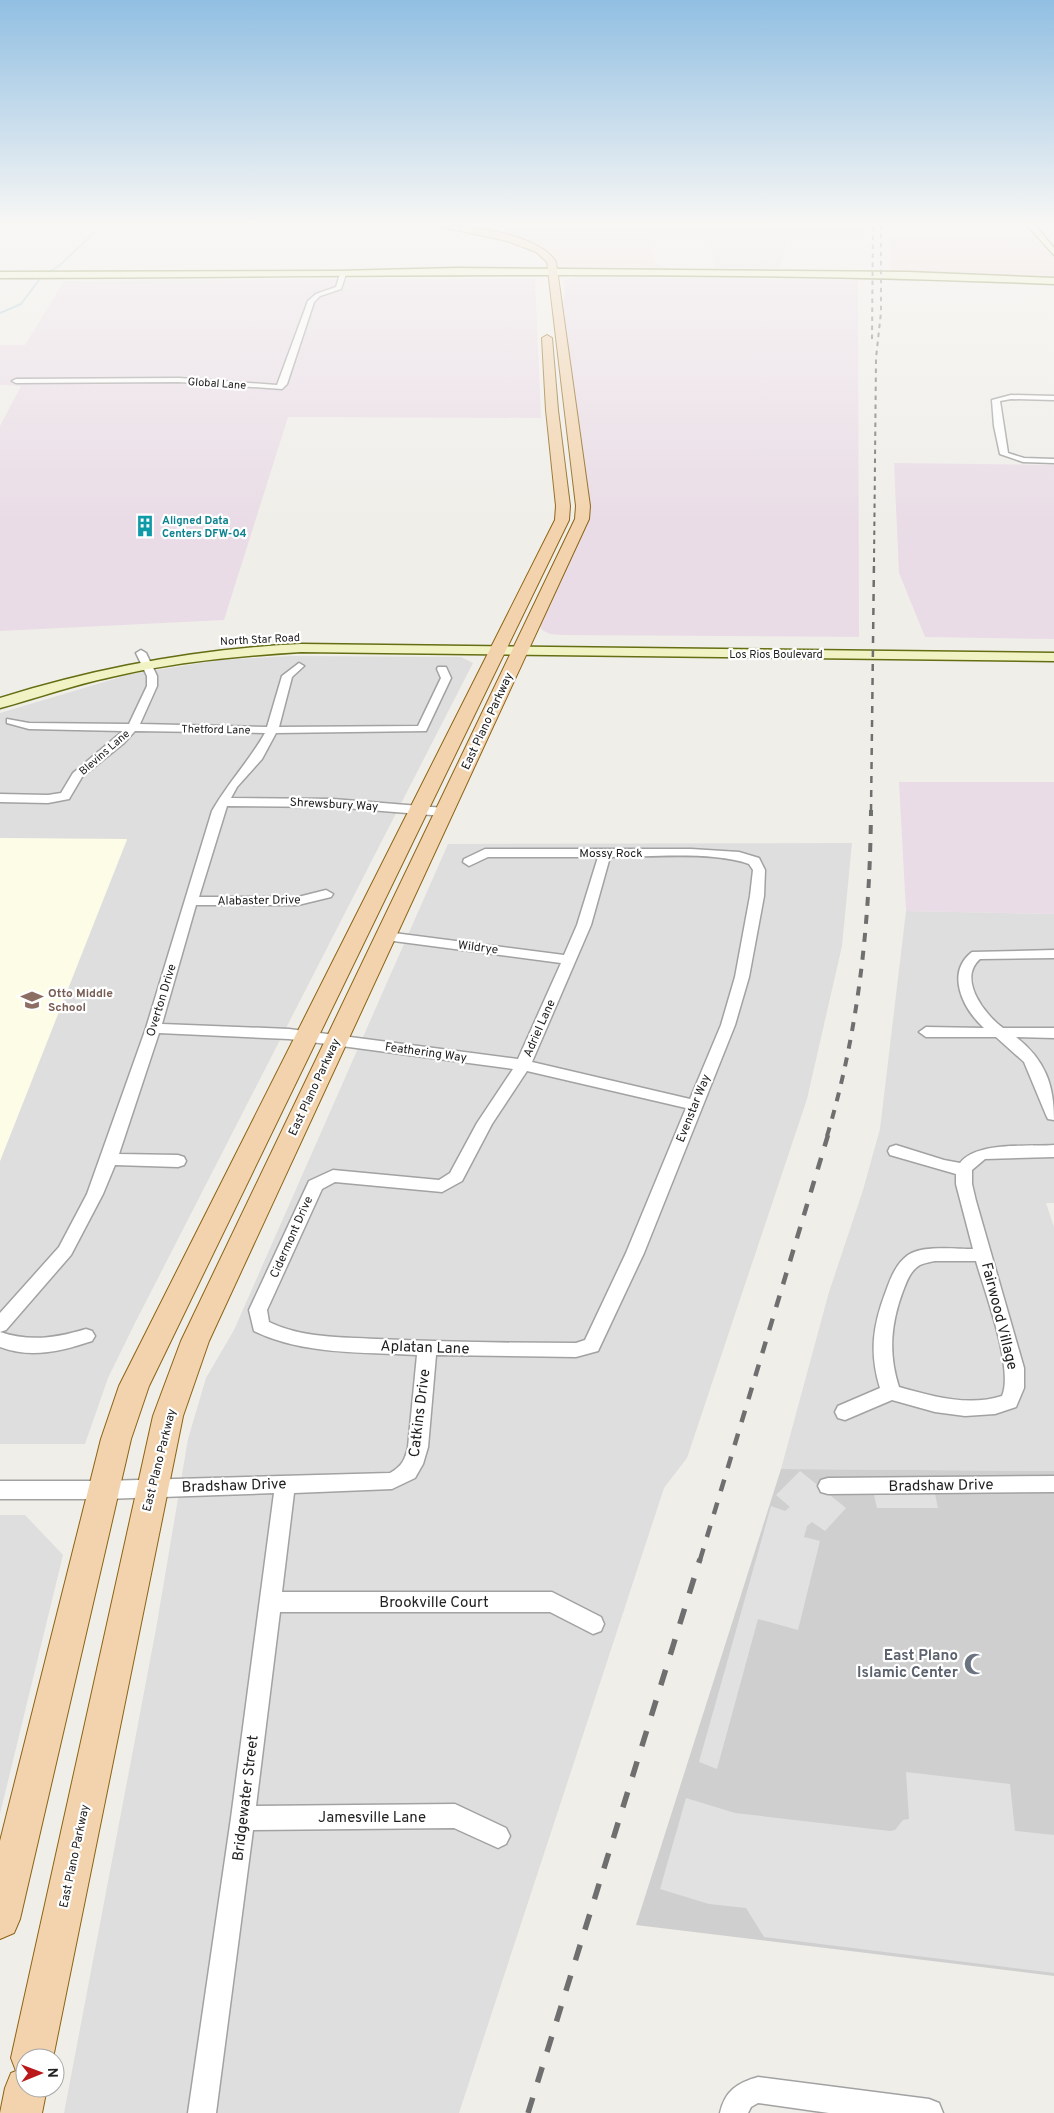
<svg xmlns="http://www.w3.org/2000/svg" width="1054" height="2113" font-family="Overpass,sans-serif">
<rect width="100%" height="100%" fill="#f0eee9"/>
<g fill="#dfdede">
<path d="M 292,656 L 461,657 L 473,663 L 135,1323 L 108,1378 L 85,1444 L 0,1444 L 0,1161 L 127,840 L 0,838 L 0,713 L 131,674 L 220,660 Z"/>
<path d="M 852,843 L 842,946 L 807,1099 L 687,1458 L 664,1488 L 459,2113 L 64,2113 L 156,1629 L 188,1439 L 206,1378 L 234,1330 L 448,844 Z"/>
<path d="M 906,911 L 1054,914 L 1054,1203 L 1046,1203 L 1054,1227 L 1054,1471 L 781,1469 L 829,1292 L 863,1190 L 880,1129 Z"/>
<path d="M 0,1515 L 25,1515 L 63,1555 L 0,1814 Z"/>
</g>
<g fill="#efdcdb">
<path d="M 438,224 L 861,224 L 864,239 L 656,239 L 649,241 L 654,262 L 676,272 L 561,270 L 557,261 L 544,250 Z"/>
<path d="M 890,237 L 1035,239 L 1054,258 L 1054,280 L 890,273 Z"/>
</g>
<g fill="#e9dce6">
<path d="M 578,277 L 858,280 L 859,637 L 562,635 L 550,634 L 542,630 L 540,626 L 587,521 L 586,496 L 563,301 L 565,293 L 564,280 Z"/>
<path d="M 413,279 L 535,279 L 541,418 L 288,417 L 224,620 L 0,631 L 0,426 L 21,386 L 0,385 L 0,345 L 25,345 L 64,281 Z"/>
<path d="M 894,463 L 1054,465 L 1054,639 L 925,637 L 899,573 Z"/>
<path d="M 899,782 L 1054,782 L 1054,914 L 906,911 Z"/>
</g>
<path fill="#fcfce7" d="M 0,838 L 127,839 L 0,1161 Z"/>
<path fill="#cfcfcf" d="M 781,1469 L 1054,1471 L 1054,1976 L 636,1925 Z"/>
<g fill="#e1e1e1">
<path d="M 709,240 L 787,240 L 780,268 L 715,268 Z"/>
<path d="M 800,1471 L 846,1508 L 825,1531 L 812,1522 L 807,1526 L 804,1537 L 820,1541 L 798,1630 L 758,1619 L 717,1769 L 699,1762 L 771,1506 L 785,1511 L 790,1507 L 776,1495 Z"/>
<path d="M 935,1494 L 938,1508 L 877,1508 L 874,1495 Z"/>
<path d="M 906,1772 L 1010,1784 L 1015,1831 L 1054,1835 L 1054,1973 L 764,1937 L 746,1908 L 709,1904 L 660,1889 L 686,1798 L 735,1813 L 890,1831 L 895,1830 L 903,1820 L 909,1819 Z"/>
</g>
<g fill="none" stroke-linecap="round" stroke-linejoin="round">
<g stroke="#afd0d8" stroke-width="2">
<path d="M 47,273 L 59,266 L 103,224"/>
<path d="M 0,313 L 21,304 L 39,280"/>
</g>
<g stroke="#a2a2a2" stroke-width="3">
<g id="minor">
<path d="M 343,272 L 346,274 L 341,289 L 320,296 L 314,302 L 287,384 L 282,389 L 179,382 L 16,383 L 12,381 L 16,379 L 179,378 L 277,385 L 308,301 L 316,294 L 336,287 L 340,274 Z"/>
<path d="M 1011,395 L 1054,396 L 1054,400 L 1011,399 L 1000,401 L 1008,453 L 1024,458 L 1054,459 L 1054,463 L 1023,462 L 1000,454 L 994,426 L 992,400 Z"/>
<path d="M 141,650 L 146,653 L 157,676 L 157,686 L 140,724 L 267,727 L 282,676 L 299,663 L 304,666 L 292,677 L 279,727 L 418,726 L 441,678 L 437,669 L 438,667 L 446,667 L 451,678 L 426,731 L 276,733 L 262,759 L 237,787 L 231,798 L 333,799 L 444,808 L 450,812 L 444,816 L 333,807 L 227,806 L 199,897 L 298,897 L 326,890 L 333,894 L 331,897 L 298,905 L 196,905 L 162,1024 L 289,1029 L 518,1059 L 561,963 L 386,940 L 379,936 L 386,932 L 564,955 L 577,925 L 598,857 L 488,857 L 469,866 L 463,862 L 464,859 L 485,849 L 691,849 L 739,852 L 759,858 L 765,870 L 764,896 L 749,977 L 735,1025 L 644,1253 L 598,1351 L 576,1357 L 436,1355 L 428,1447 L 423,1464 L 415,1478 L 392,1489 L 294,1493 L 282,1592 L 552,1592 L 601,1617 L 604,1624 L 601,1631 L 593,1634 L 550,1612 L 280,1612 L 256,1806 L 455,1804 L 506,1828 L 510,1836 L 506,1844 L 498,1848 L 454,1828 L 253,1830 L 216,2113 L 188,2113 L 231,1818 L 274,1493 L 104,1499 L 0,1499 L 0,1481 L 104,1481 L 390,1473 C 402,1466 405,1460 408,1447 L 417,1355 C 363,1352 303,1355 254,1331 L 249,1310 L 309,1181 L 333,1170 L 439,1180 L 450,1173 L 477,1123 L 513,1069 L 289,1039 L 159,1033 L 119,1154 L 178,1155 L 184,1157 L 186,1161 L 184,1165 L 178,1167 L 115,1165 L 103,1194 L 71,1255 L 6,1330 L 0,1332 C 30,1342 56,1338 86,1329 L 92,1331 L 95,1336 L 92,1341 C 62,1351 31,1359 0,1347 L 0,1313 L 59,1247 L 87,1194 L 146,1028 L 212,811 C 228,783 249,761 265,733 L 135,731 L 124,743 L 82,777 L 69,799 L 48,803 L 0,802 L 0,794 L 48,795 L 61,793 L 73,773 L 123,731 L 29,729 L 7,723 L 7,719 L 29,723 L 129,724 L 147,686 L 147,676 L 136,653 ZM 610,857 C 651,857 712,851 749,864 L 753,870 L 750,896 L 735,977 L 721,1025 L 690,1099 L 532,1062 L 591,925 ZM 527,1071 L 686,1108 L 626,1253 L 585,1340 L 576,1343 C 510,1343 444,1342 377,1339 C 341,1337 302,1338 269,1322 L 267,1310 L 322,1189 L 335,1182 L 442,1192 L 462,1181 L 492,1124 Z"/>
<path d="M 1054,950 L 1054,958 L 980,959 C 957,979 985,1015 1003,1028 L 1054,1028 L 1054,1038 L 1016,1037 C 1045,1060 1054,1084 1054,1120 L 1048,1119 L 1046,1115 L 1024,1062 L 996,1037 L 926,1037 L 919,1032 L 926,1027 L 984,1028 C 963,1009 945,973 972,952 Z"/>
<path d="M 896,1145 L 944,1160 L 960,1163 C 977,1141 1028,1147 1054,1145 L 1054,1157 L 985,1159 L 972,1170 L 972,1184 L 976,1201 L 1024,1368 L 1024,1388 L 1016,1407 L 995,1414 L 965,1416 L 935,1412 L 892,1400 L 845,1420 L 838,1418 L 835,1412 L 838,1406 L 880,1388 C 869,1352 873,1325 886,1291 C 891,1277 896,1264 908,1255 C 922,1245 956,1249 973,1249 L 956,1184 L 956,1174 L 890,1155 L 888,1151 L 890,1147 ZM 935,1261 L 976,1261 C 985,1293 1014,1369 1002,1396 C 968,1407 932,1396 899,1387 C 888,1353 891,1323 903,1291 C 907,1281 910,1271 920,1265 C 924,1263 930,1262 935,1261 Z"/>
<path d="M 1054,1476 L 1054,1492 L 828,1494 L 821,1492 L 818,1486 L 821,1480 L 828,1478 Z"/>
<path d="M 758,2077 L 929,2099 L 939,2103 L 943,2113 L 829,2113 L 758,2103 L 751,2107 L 748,2113 L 720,2113 C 725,2091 737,2083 758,2077 Z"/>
</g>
</g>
<g stroke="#656e13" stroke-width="3">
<g id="secondary">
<path d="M 1026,224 L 1034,224 L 1054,248 L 1054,255 Z"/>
<path d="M 457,268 L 908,272 L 1054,278 L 1054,284 C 703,269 351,277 0,278 L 0,272 L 337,271 Z"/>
<path d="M 301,644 L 1054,653 L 1054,661 L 301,652 C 237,656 174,662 111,677 C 73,685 37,698 0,708 L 0,698 C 99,667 198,649 301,644 Z"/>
</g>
</g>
<g stroke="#8c6312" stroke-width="2">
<g id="primary">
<path d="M 427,224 C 459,224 538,232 556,262 L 590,506 L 589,519 L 209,1341 L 183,1416 L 53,2058 L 25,2058 L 25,2088 L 47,2088 L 42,2113 L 0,2113 L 5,2088 L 11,2073 L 16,2071 L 11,2058 L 153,1416 L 181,1341 L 575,519 L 576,506 L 547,262 L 536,252 L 507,241 Z"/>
<path d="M 547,335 L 552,338 L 558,410 L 570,506 L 569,520 L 149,1386 L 131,1439 L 20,1919 L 14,1933 L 0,1939 L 0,1841 L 101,1439 L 119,1386 L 555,520 L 556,506 L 546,410 L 542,338 Z"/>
</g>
</g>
<use href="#minor" fill="#fff" fill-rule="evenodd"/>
<use href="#secondary" fill="#f1f3c5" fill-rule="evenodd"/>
<use href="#primary" fill="#f2d3ad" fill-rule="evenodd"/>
<g stroke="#6f6f6f" stroke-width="2" stroke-dasharray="4.5 4.5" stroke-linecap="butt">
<path d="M 872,339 L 873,224"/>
<path d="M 874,562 L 876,358 L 881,312 L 881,224"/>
</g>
<path stroke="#6f6f6f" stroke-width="2.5" stroke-dasharray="7 7" stroke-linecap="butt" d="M 871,811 L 874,561"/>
<path stroke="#6f6f6f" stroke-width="4" stroke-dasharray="9 9" stroke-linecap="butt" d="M 827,1136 C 859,1030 870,920 871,810"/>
<path stroke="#6f6f6f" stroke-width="4.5" stroke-dasharray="12 12" stroke-linecap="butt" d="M 700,1560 L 828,1135"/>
<path stroke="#6f6f6f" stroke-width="5.5" stroke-dasharray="16 16" stroke-linecap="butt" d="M 528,2113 L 700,1559"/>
</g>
<linearGradient id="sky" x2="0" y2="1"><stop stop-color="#91bfe2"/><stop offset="0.43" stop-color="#f8f7f5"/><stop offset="1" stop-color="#f8f7f5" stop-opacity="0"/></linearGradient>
<rect width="1054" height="520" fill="url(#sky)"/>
<defs>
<g id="building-bare" transform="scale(1.725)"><path d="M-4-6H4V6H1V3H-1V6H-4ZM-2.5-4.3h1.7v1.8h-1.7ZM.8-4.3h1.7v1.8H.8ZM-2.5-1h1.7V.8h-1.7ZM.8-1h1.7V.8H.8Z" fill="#0f9aa8" stroke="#fff" stroke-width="2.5" paint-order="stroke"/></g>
<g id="school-bare" transform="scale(1.725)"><path d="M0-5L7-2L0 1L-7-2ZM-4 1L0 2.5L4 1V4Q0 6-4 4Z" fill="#8d6e63" stroke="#fff" stroke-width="2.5" paint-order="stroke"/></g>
<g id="mosque-bare" transform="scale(1.725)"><path d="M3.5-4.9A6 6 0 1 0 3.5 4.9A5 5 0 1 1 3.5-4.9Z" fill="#6b7280" stroke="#fff" stroke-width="2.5" paint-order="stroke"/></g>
</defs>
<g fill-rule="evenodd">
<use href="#building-bare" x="145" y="526"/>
<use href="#school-bare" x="32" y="1000"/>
<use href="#mosque-bare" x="975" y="1664"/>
</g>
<g text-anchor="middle" stroke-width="4.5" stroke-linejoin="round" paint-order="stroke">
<g font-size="11" fill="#212121" stroke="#fff">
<text transform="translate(217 383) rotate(4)" y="4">Global Lane</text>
<text transform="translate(260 639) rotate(-3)" y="4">North Star Road</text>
<text x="776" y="658">Los Rios Boulevard</text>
<text transform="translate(216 729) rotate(1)" y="4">Thetford Lane</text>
<text transform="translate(104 752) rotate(-41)" y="4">Blevins Lane</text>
</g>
<g font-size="11" font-weight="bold" fill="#0d838f" stroke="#fff" text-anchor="start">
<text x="162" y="524">Aligned Data<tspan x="162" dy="13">Centers DFW-04</tspan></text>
</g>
<g font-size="12" fill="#212121" stroke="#fff">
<text transform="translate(487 721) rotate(-65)" y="4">East Plano Parkway</text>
<text transform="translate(334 804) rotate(3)" y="4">Shrewsbury Way</text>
<text x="611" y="857">Mossy Rock</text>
<text transform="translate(259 900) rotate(-1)" y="4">Alabaster Drive</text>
<text transform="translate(478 947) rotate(7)" y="4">Wildrye</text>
<text transform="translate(161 1000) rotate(-73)" y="4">Overton Drive</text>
<text transform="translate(539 1028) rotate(-66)" y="4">Adriel Lane</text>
<text transform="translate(426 1052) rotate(8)" y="4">Feathering Way</text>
<text transform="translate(314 1087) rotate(-65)" y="4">East Plano Parkway</text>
<text transform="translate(693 1108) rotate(-68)" y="4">Evenstar Way</text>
<text transform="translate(291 1237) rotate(-66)" y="4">Cidermont Drive</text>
<text transform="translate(159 1460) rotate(-76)" y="4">East Plano Parkway</text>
<text transform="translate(74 1856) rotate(-78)" y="4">East Plano Parkway</text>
</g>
<g font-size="12" font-weight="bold" fill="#785e54" stroke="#fff" text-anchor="start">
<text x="48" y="997">Otto Middle<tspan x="48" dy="14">School</tspan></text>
</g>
<g font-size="15" fill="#212121" stroke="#fff">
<text transform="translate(1000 1316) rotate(76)" y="5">Fairwood Village</text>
<text transform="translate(425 1347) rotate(2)" y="5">Aplatan Lane</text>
<text transform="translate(419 1413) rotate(-83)" y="5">Catkins Drive</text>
<text transform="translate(234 1485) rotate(-2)" y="5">Bradshaw Drive</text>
<text transform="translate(941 1485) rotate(-1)" y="5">Bradshaw Drive</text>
<text x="434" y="1607">Brookville Court</text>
<text transform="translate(245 1798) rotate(-83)" y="5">Bridgewater Street</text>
<text x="372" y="1822">Jamesville Lane</text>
</g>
<g font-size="15" font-weight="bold" fill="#5b616d" stroke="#fff" text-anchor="end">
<text x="958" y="1660">East Plano<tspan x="958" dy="17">Islamic Center</tspan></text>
</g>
</g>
<g transform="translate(40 2073) rotate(89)"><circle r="24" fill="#ffffff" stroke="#a6a6a6"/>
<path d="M0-4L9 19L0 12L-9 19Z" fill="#ba181a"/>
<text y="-8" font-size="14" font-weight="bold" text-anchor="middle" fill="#212121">N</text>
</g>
</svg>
